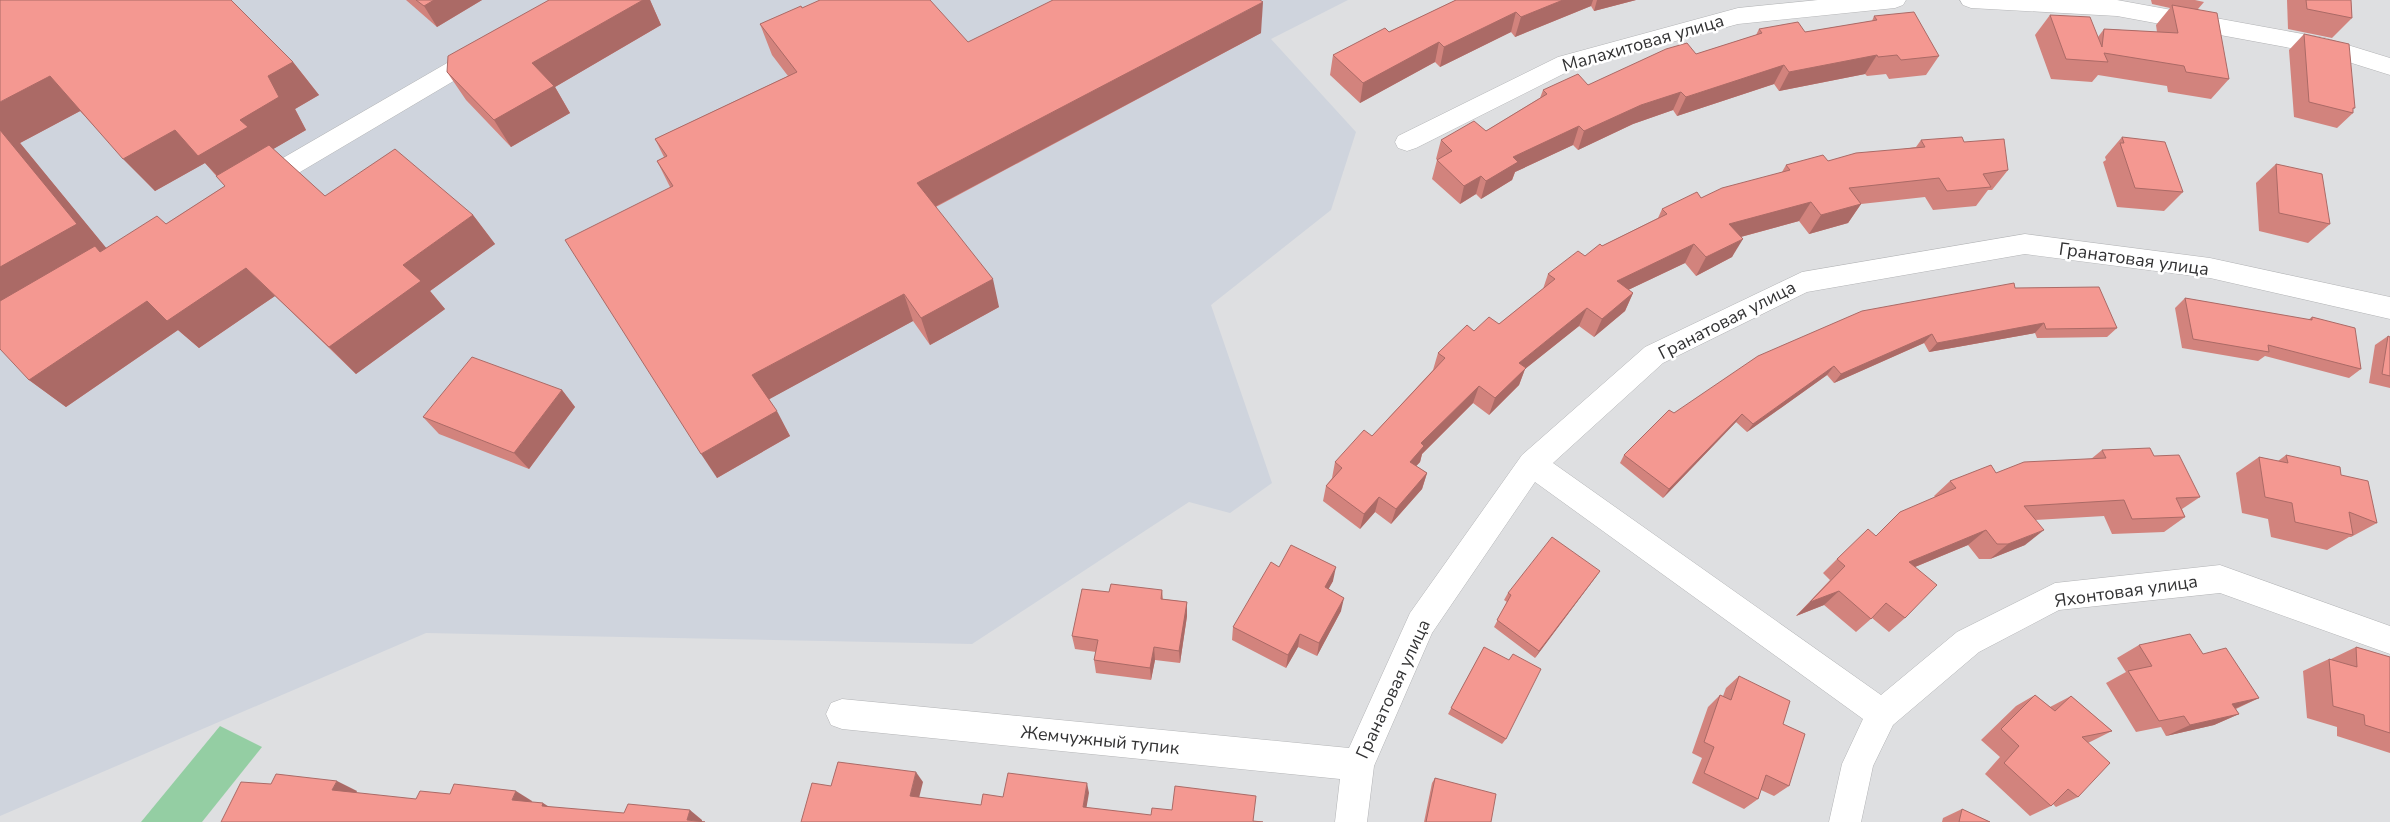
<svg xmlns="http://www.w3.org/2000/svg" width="2390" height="822" font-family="'Nunito Sans',sans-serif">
<rect width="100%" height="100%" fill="#dedfe1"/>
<path fill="#cfd4dd" d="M 0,0 L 1348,0 L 1271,39 L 1356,132 L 1331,210 L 1211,305 L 1272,483 L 1230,513 L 1189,502 L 972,644 L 426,633 L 0,816 Z"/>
<path fill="#94cea3" d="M 220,726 L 262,747 L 202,822 L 141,822 Z"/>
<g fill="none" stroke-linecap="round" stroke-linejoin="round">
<g stroke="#b3b4b6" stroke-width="1">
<g id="minor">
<path d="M 1818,0 L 1906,0 L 1903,5 L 1895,8 L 1738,24 L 1573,69 L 1416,148 L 1407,151 L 1398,148 L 1395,142 L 1398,136 L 1558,57 L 1738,8 Z"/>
<path d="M 1960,0 L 2117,0 L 2325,38 L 2390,58 L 2390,75 L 2323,54 L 2117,16 L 1971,8 L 1963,5 Z"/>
<path d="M 481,46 L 489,48 L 493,54 L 489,60 L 268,191 L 259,193 L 250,191 L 247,184 L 250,177 L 473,48 Z"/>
<path d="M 2025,234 L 2210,258 L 2390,297 L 2390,319 L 2210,278 L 2025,254 L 1807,292 L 1663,363 L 1553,463 L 1881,695 L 1957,632 L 2055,583 L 2220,565 L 2390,626 L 2390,654 L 2220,593 L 2059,610 L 1979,652 L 1893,725 L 1873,766 L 1861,822 L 1829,822 L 1842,764 L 1863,719 L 1535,482 L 1432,633 L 1374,766 L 1367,822 L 1335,822 L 1340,779 L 842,729 L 831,725 L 826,714 L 831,703 L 842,699 L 1349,748 L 1410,613 L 1522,455 L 1645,347 L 1802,272 Z"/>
</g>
</g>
<use href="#minor" fill="#fff" fill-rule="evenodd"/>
</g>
<g fill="#d2837d" fill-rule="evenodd">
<path d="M 0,0 L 293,62 L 319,95 L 295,109 L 306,130 L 273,149 L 325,196 L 473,215 L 495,244 L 430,291 L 445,309 L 356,374 L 275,296 L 199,348 L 178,330 L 66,407 L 29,380 ZM 80,111 L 155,191 L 205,163 L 225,186 L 166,224 L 106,248 L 20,143 Z"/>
<path d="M 406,0 L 482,0 L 437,27 Z"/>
<path d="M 549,0 L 650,0 L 661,25 L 555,87 L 570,113 L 511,147 L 466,100 L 447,72 Z"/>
<path d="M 1456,0 L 1636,0 L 1594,11 L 1591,6 L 1515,37 L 1511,32 L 1440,67 L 1435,62 L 1360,103 L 1330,75 L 1333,55 L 1389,32 Z"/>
<path d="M 2151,0 L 2195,0 L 2204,2 L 2198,9 L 2229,79 L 2211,99 L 2168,92 L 2167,86 L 2098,75 L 2092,82 L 2051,79 L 2035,35 L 2050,15 L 2098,37 L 2104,29 L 2157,32 L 2156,25 L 2170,8 L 2152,4 Z"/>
<path d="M 2287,0 L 2351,0 L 2352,18 L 2332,38 L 2288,29 Z"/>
<path d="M 802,8 L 968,42 L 1261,33 L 936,207 L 999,307 L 930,345 L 913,321 L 769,399 L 790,436 L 717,478 L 670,187 L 657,161 L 664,157 L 655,139 L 788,76 L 772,55 L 760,24 Z"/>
<path d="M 1874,16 L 1939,56 L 1926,75 L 1889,79 L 1886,74 L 1867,76 L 1865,74 L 1779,91 L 1774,84 L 1677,116 L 1673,110 L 1633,124 L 1578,150 L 1573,145 L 1515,172 L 1512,180 L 1481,199 L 1476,194 L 1460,204 L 1432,179 L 1437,160 L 1436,159 L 1441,140 L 1486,131 L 1540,98 L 1543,90 L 1588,85 L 1696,54 L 1756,35 L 1759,29 L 1805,32 L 1872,21 Z"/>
<path d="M 2304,34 L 2355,108 L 2353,109 L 2353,113 L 2337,128 L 2294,117 L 2289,50 Z"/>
<path d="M 2122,137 L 2183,192 L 2164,211 L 2117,207 L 2103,162 L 2106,160 L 2105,157 Z"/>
<path d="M 1921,140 L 1964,142 L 2008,170 L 1992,190 L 1988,190 L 1976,206 L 1933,210 L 1925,197 L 1861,204 L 1848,223 L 1809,234 L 1799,221 L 1741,237 L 1732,257 L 1696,276 L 1685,263 L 1628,290 L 1633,293 L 1625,311 L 1594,337 L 1579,326 L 1525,369 L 1519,385 L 1489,415 L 1473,403 L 1422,454 L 1420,462 L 1416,466 L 1427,473 L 1422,489 L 1391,524 L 1375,512 L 1360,529 L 1323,501 L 1326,486 L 1332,478 L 1335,462 L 1372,436 L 1433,370 L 1438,353 L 1474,331 L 1499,324 L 1543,289 L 1548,274 L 1585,256 L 1602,246 L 1658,218 L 1662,209 L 1701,198 L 1782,172 L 1786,165 L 1828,161 L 1916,147 Z"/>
<path d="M 2276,164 L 2330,224 L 2308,243 L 2259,231 L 2256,183 Z"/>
<path d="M 2015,288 L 2117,328 L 2107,337 L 2037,338 L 2035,333 L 1929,352 L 1924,343 L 1834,383 L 1827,375 L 1747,432 L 1736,422 L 1663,498 L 1620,463 L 1624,455 L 1674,413 Z"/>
<path d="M 2185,298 L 2308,320 L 2312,317 L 2361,369 L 2349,378 L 2265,356 L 2258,361 L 2182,348 L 2175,308 Z"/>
<path d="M 2388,336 L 2390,337 L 2390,388 L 2369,383 L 2375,345 Z"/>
<path d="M 562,390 L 575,407 L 529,469 L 439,434 L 423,417 Z"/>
<path d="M 2102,450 L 2154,456 L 2200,497 L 2182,509 L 2185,517 L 2164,532 L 2112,534 L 2104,516 L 2035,520 L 2025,545 L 1990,559 L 1979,559 L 1968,545 L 1915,567 L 1905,618 L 1889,632 L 1872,618 L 1856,632 L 1824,605 L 1796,616 L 1830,580 L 1823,573 L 1837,559 L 1876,536 L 1935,497 L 1934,496 L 1950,481 L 1996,473 L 2091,459 Z"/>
<path d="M 2286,455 L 2341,475 L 2377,523 L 2351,537 L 2349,537 L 2327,550 L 2271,537 L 2268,519 L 2242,513 L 2236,473 L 2259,457 L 2278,461 Z"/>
<path d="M 1279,567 L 1333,581 L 1328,589 L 1341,611 L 1317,656 L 1298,647 L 1286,668 L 1232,640 L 1233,627 Z"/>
<path d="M 1600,571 L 1535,658 L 1494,627 L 1507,602 L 1504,600 L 1508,593 Z"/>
<path d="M 1162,590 L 1163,599 L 1187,602 L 1187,616 L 1180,663 L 1155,660 L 1151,680 L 1096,673 L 1094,660 L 1096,652 L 1075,649 L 1072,636 L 1109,592 Z"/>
<path d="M 2139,645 L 2203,654 L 2259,698 L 2236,709 L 2239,714 L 2214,725 L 2166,736 L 2161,727 L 2136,732 L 2106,683 L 2126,672 L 2117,658 Z"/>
<path d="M 1484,647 L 1506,739 L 1502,744 L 1448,714 Z"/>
<path d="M 2356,647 L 2390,657 L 2390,753 L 2337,736 L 2337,727 L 2307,718 L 2303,671 L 2329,659 L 2331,659 Z"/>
<path d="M 1739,676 L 1783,724 L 1789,786 L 1774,796 L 1761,790 L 1758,799 L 1744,809 L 1692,783 L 1702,758 L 1692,753 L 1708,707 L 1720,695 L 1723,696 L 1726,688 Z"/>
<path d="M 2035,695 L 2050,707 L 2071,696 L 2112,731 L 2088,743 L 2078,797 L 2056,807 L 2053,804 L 2051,806 L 2030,816 L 1985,774 L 2000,757 L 1981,740 L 2016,706 Z"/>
<path d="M 1435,778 L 1491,822 L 1424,822 L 1432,783 Z"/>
<path d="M 1962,809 L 1990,822 L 1942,822 L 1943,818 Z"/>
</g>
<g fill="#ab6a66">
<path d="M 434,0 L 482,0 L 437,27 L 424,6 Z"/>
<path d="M 643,0 L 650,0 L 661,25 L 555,87 L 570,113 L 511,147 L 494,120 L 532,63 Z"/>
<path d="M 1563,0 L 1593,0 L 1591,6 L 1515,37 L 1521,17 Z"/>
<path d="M 1597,0 L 1636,0 L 1594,11 Z"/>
<path d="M 1263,2 L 1261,33 L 925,212 L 917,183 Z"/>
<path d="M 1516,12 L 1511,32 L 1440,67 L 1444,47 Z"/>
<path d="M 1439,42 L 1435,62 L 1360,103 L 1363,83 Z"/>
<path d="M 1877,55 L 1865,74 L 1779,91 L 1789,72 Z"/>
<path d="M 293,62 L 319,95 L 295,109 L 306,130 L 270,151 L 228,187 L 205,163 L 155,191 L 123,159 L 175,130 L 240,120 L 268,76 Z"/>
<path d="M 1784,65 L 1774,84 L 1677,116 L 1686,97 Z"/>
<path d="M 50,76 L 84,109 L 20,143 L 112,255 L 0,320 L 0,102 Z"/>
<path d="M 1681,92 L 1673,110 L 1633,124 L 1578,150 L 1584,131 L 1641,105 Z"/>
<path d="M 1579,126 L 1573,145 L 1515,172 L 1512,180 L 1481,199 L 1486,181 L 1513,157 Z"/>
<path d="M 1481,176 L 1476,194 L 1460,204 L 1464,186 Z"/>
<path d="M 1811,202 L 1799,221 L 1718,243 L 1729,224 Z"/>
<path d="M 1861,204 L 1848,223 L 1809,234 L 1821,215 Z"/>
<path d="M 473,215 L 495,244 L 430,291 L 445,309 L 356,374 L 329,347 L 403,265 Z"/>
<path d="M 1743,239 L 1732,257 L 1696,276 L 1706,257 Z"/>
<path d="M 1694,244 L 1685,263 L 1609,299 L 1617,281 Z"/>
<path d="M 246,268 L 275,296 L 199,348 L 178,330 L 66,407 L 29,380 L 147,301 Z"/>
<path d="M 993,279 L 999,307 L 930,345 L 921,318 Z"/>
<path d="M 1633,293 L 1625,311 L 1594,337 L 1602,319 Z"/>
<path d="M 904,294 L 913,321 L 766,401 L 752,375 Z"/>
<path d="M 1587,308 L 1579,326 L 1525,369 L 1519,385 L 1489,415 L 1495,398 L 1519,363 Z"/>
<path d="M 2044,323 L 2035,333 L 1929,352 L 1937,343 Z"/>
<path d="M 1932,334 L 1924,343 L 1834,383 L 1841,374 Z"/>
<path d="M 1834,366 L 1827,375 L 1747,432 L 1753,424 Z"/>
<path d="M 1479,386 L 1473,403 L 1422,454 L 1420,462 L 1406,477 L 1410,462 L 1421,443 Z"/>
<path d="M 562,390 L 575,407 L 529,469 L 514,453 Z"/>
<path d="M 777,411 L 790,436 L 717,478 L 701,454 Z"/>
<path d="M 1742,414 L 1736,422 L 1663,498 L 1669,489 Z"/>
<path d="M 1427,473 L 1422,489 L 1391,524 L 1396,509 Z"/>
<path d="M 1379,497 L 1375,512 L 1360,529 L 1364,514 Z"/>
<path d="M 1986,530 L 1968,545 L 1893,576 L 1909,562 Z"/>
<path d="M 2044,530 L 2025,545 L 1990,559 L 2008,544 Z"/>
<path d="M 1336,567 L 1333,581 L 1322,601 L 1325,587 Z"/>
<path d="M 1600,571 L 1595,578 L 1535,658 L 1539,651 Z"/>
<path d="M 1839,591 L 1824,605 L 1796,616 L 1810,602 Z"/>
<path d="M 1344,598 L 1341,611 L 1317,656 L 1319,643 Z"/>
<path d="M 1187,602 L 1187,616 L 1180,663 L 1179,651 Z"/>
<path d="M 1300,634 L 1298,647 L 1286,668 L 1288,655 Z"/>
<path d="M 1154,647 L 1155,660 L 1151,680 L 1150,668 Z"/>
<path d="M 2259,698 L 2234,709 L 2232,704 Z"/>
<path d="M 2239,714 L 2214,725 L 2166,736 L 2190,725 Z"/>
<path d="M 916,772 L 923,782 L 917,806 L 910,796 Z"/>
<path d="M 337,781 L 357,791 L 353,800 L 332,790 Z"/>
<path d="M 1087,783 L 1089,793 L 1085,816 L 1083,807 Z"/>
<path d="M 516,791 L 532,801 L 529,810 L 512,800 Z"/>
<path d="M 543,803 L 559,813 L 542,806 Z"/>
<path d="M 690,810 L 702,820 L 702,822 L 687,820 Z"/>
</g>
<g fill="#f49891" stroke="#ab6a66">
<path d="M 0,0 L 231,0 L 293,62 L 268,76 L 279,97 L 240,120 L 248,127 L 198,156 L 175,130 L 123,159 L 50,76 L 0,102 Z"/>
<path d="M 416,0 L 434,0 L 424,6 Z"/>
<path d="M 549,0 L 643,0 L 532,63 L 554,86 L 494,120 L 447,72 L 448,56 Z"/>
<path d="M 820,0 L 930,0 L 968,42 L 1053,0 L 1260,0 L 1263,2 L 917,183 L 993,279 L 921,318 L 904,294 L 752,375 L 777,411 L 701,454 L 565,240 L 673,186 L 657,161 L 667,156 L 655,139 L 797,72 L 760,24 L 801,6 L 802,8 Z"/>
<path d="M 1456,0 L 1563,0 L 1521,17 L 1516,12 L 1444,47 L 1439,42 L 1363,83 L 1333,55 L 1385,28 L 1389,32 Z"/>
<path d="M 2306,0 L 2351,0 L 2352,18 L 2307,9 Z"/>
<path d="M 2172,5 L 2217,13 L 2229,79 L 2186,72 L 2184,66 L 2104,53 L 2108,62 L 2066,59 L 2050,15 L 2090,17 L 2102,47 L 2104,29 L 2178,33 Z"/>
<path d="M 1914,12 L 1939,56 L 1901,60 L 1897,55 L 1878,57 L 1877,55 L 1789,72 L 1784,65 L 1686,97 L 1681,92 L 1641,105 L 1584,131 L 1579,126 L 1513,157 L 1518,162 L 1486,181 L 1481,176 L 1464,186 L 1437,160 L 1452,151 L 1441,140 L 1474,121 L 1486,131 L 1547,94 L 1543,90 L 1578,74 L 1588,85 L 1666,49 L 1687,43 L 1696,54 L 1762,33 L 1759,29 L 1798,22 L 1805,32 L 1877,20 L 1874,16 Z"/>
<path d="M 2304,34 L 2349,44 L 2355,108 L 2353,108 L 2353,113 L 2309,102 Z"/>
<path d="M 0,130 L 77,224 L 0,267 Z"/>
<path d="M 1962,137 L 1964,142 L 2004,139 L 2008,170 L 1983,174 L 1991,187 L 1947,191 L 1939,178 L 1849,188 L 1861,204 L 1821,215 L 1811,202 L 1729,224 L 1743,239 L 1706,257 L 1694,244 L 1617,281 L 1633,293 L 1602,319 L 1587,308 L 1519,363 L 1526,368 L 1495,398 L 1479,386 L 1421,443 L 1424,446 L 1410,462 L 1427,473 L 1396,509 L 1379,497 L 1364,514 L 1326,486 L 1342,468 L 1335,462 L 1364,430 L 1372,436 L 1445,358 L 1438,353 L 1467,325 L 1474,331 L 1489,317 L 1499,324 L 1555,279 L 1548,274 L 1578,251 L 1585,256 L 1600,244 L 1602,246 L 1667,214 L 1662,209 L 1697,192 L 1701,198 L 1722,188 L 1790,170 L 1786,165 L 1823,155 L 1828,161 L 1856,153 L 1925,147 L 1921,140 Z"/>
<path d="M 2122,137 L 2165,142 L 2183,192 L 2135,188 L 2120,143 L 2124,143 Z"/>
<path d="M 269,145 L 325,196 L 395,149 L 473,215 L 403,265 L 421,281 L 329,347 L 246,268 L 167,321 L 147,301 L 29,380 L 0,349 L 0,301 L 95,246 L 100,252 L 157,216 L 166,224 L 225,186 L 216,176 Z"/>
<path d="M 2276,164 L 2322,174 L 2330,224 L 2279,213 Z"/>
<path d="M 2014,283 L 2015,288 L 2099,287 L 2117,328 L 2046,329 L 2044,323 L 1937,343 L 1932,334 L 1841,374 L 1834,366 L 1753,424 L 1742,414 L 1669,489 L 1624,455 L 1669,410 L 1674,413 L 1758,356 L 1862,311 Z"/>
<path d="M 2185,298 L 2312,320 L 2312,317 L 2355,328 L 2361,369 L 2268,345 L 2269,352 L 2193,339 Z"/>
<path d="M 2388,336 L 2390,337 L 2390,376 L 2382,374 Z"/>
<path d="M 472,357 L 562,390 L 514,453 L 423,417 Z"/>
<path d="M 2150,448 L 2154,456 L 2179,455 L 2200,497 L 2176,498 L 2185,517 L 2132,519 L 2124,500 L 2024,506 L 2044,530 L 2008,544 L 1997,544 L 1986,530 L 1909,562 L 1937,585 L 1905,618 L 1886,603 L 1871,619 L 1839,591 L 1810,602 L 1845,566 L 1837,559 L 1868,529 L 1876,536 L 1900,512 L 1956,488 L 1950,481 L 1991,465 L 1996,473 L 2024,462 L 2106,458 L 2102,450 Z"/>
<path d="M 2286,455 L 2340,467 L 2341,475 L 2368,481 L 2377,523 L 2349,512 L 2353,535 L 2295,522 L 2292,503 L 2265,497 L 2259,457 L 2288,463 Z"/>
<path d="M 1552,537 L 1600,571 L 1539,651 L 1497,620 L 1511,595 L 1508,593 Z"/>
<path d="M 1291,545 L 1336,567 L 1325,587 L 1344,598 L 1319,643 L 1300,634 L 1288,655 L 1233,627 L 1271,562 L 1279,567 Z"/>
<path d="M 1111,584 L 1162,590 L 1161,599 L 1187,602 L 1179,651 L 1154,647 L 1150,668 L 1094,660 L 1098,640 L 1072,636 L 1082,589 L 1109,592 Z"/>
<path d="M 2190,634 L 2203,654 L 2226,648 L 2259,698 L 2232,704 L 2239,714 L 2190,725 L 2184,716 L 2159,721 L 2128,671 L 2152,666 L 2139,645 Z"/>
<path d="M 1484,647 L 1509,660 L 1513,654 L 1541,669 L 1506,739 L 1451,708 Z"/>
<path d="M 2356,647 L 2390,657 L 2390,733 L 2365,725 L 2364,715 L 2333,706 L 2329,659 L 2357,667 Z"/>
<path d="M 1739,676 L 1790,701 L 1783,724 L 1805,734 L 1789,786 L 1766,775 L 1758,799 L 1704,773 L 1714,747 L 1704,742 L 1720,695 L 1731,700 Z"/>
<path d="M 2035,695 L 2055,711 L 2071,696 L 2112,731 L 2082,737 L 2110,763 L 2078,797 L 2068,789 L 2051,806 L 2004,763 L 2019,746 L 2001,729 Z"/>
<path d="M 838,762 L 916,772 L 910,796 L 981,805 L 983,794 L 1003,797 L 1008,773 L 1087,783 L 1083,807 L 1151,815 L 1152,808 L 1172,810 L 1175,786 L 1256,796 L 1253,821 L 1263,822 L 801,822 L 812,783 L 831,786 Z"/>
<path d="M 276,774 L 337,781 L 332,790 L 416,799 L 420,791 L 450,794 L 454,784 L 516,791 L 512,800 L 543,803 L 542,806 L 624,813 L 628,804 L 690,810 L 687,820 L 705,822 L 221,822 L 241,782 L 271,784 Z"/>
<path d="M 1435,778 L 1496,794 L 1491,822 L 1426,822 Z"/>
<path d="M 1962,809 L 1990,822 L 1959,822 Z"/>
</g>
<g text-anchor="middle" stroke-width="5" stroke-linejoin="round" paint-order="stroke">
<g font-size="18" fill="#323233" stroke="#fff">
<text transform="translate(1643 43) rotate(-16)" y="6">Малахитовая улица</text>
<text transform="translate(2134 259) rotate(8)" y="6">Гранатовая улица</text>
<text transform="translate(1727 320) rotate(-27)" y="6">Гранатовая улица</text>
<text transform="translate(2126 591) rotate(-8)" y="6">Яхонтовая улица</text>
<text transform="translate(1393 689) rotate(-65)" y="6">Гранатовая улица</text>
<text transform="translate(1100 740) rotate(6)" y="6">Жемчужный тупик</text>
</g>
</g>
</svg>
